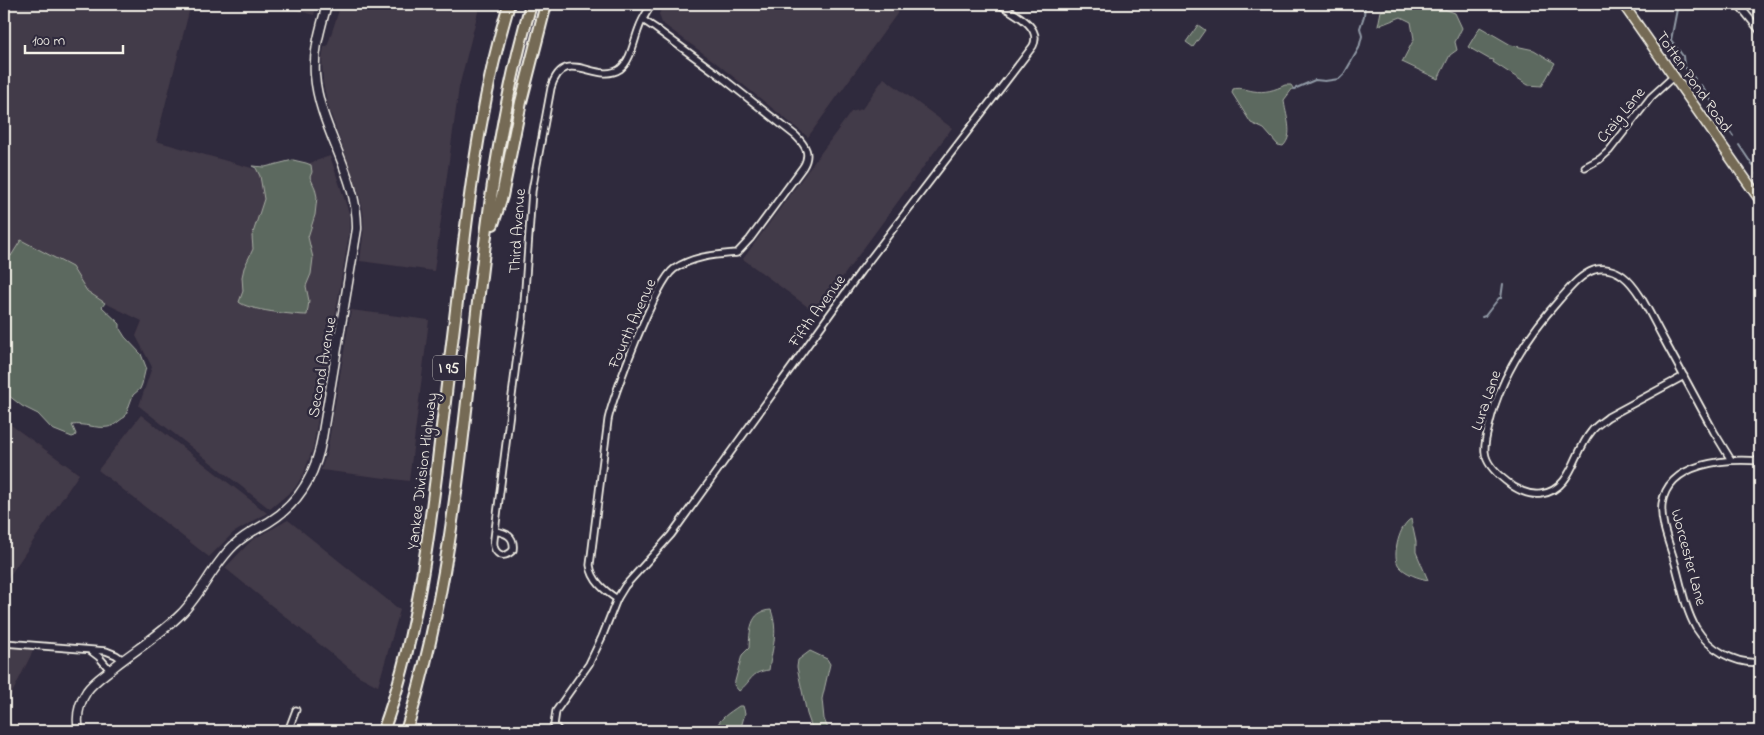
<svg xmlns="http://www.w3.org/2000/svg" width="1764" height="735" font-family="'Indie Flower',sans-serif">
<rect width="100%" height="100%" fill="#2f2a3d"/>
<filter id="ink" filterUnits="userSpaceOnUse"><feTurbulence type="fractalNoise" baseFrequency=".02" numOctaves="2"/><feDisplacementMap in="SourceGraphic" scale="10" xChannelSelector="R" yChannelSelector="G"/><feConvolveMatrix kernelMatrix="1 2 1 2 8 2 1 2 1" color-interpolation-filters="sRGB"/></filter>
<g filter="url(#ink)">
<g fill="#433a48">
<path d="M 4,4 L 191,4 L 156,141 L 276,175 L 330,156 L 349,213 L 349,234 L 313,448 L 304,473 L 295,488 L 270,509 L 139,406 L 152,367 L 136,336 L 142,321 L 105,303 L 87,291 L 72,267 L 21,240 L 4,269 Z"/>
<path d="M 273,4 L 317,4 L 314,15 Z"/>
<path d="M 341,4 L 480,4 L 459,87 L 434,271 L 360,261 L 364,227 L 363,211 L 359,194 L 328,106 L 323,83 L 322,59 L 324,47 L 327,47 Z"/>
<path d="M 664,4 L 904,4 L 808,137 L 715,62 L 662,23 L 659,14 Z"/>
<path d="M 884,78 L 952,128 L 816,313 L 743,259 L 851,112 L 862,109 Z"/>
<path d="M 351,310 L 429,320 L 409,481 L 321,470 L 327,452 Z"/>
<path d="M 141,415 L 267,513 L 233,533 L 209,557 L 98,470 Z"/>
<path d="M 4,420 L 79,474 L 4,584 Z"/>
<path d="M 288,520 L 400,610 L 378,686 L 359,676 L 225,568 L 252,540 Z"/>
<path d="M 4,647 L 34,649 L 4,709 Z"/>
</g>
<g fill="#5b695f" stroke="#a8ada4">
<path d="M 1400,4 L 1440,4 L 1439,7 L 1455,13 L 1462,28 L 1455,42 L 1457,50 L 1450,55 L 1438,79 L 1402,62 L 1414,39 L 1411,22 L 1401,17 L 1378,26 L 1381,11 Z"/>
<path d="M 1198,25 L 1205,30 L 1193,47 L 1186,42 Z"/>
<path d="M 1480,27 L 1511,45 L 1534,50 L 1555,63 L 1542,86 L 1528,85 L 1493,62 L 1494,60 L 1489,59 L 1468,47 Z"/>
<path d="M 1285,85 L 1291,85 L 1293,88 L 1284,100 C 1285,114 1295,135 1283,146 L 1278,145 L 1264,129 L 1251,123 L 1232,93 L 1233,89 C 1240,87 1247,90 1253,91 C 1265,93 1275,90 1285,85 Z"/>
<path d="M 293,160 L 306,163 L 311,165 L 312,172 L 310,177 L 315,188 L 317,197 L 315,215 L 308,237 L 313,258 L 311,274 L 306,286 L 309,301 L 307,315 C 294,315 247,310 239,302 L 243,291 L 242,277 L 244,268 L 253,249 L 252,236 L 264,199 L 260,176 L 256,168 L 252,166 L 265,167 Z"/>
<path d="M 21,240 L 72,267 L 87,291 L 105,303 L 102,307 L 120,324 L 120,329 L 125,337 L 141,354 L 146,367 L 142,384 L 140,389 L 133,395 L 125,417 C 119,420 115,426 108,427 C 96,429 84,423 72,425 L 76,434 L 75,436 L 72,437 L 52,429 L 38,414 L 22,406 L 4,392 L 4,254 L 11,256 Z"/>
<path d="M 1411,519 L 1416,542 L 1416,552 L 1428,580 C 1418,578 1406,574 1399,566 C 1391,556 1400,524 1411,519 Z"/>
<path d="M 771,610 C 779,633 772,648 769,670 C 750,672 752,681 739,691 L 734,685 L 742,655 L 749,648 C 750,632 749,611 771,610 Z"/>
<path d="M 810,651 L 827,659 L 830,664 L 822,699 L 824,719 L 829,731 L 813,731 L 807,714 L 797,667 L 798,660 Z"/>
<path d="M 739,706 L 743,706 L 745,713 L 740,731 L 715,731 C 718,719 729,713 739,706 Z"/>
</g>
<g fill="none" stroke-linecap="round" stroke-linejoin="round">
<g stroke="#9099a5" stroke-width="2">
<path d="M 1678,4 L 1671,40 L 1683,56 L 1684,66 L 1695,79"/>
<path d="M 1701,85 L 1716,108"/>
<path d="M 1294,89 L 1315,80 L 1325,81 L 1339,79 L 1344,74 L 1359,48 L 1362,36 L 1360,28 L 1364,16 L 1365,4"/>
<path d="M 1720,118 L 1733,136"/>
<path d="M 1739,145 L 1753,166"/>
<path d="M 1758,173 L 1760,177"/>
<path d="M 1482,317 L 1485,316 L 1499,298 L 1501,298 L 1503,284"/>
</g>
<g stroke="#f4f1e8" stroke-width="9">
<g id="street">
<path d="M 1738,4 L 1760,31"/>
<path d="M 1585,167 L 1600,159 L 1609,151 L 1651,97 L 1674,76"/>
<path d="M 1684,376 L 1608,417 C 1602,422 1595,426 1591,432 C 1574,452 1572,490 1541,494 C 1529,496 1515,489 1506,481 C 1497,474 1486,464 1485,452 C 1484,443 1487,434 1489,426 C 1500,377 1527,336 1560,299 C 1570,288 1580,275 1594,270 C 1604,267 1615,270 1623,276 C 1639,288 1652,318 1662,336 C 1679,368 1697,400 1714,432 L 1731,460"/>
<path d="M 1760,461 C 1727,458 1668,462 1662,504 C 1660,523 1670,545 1675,563 C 1681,584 1685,609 1696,628 C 1709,649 1735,665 1760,662"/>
<path d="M 495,531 C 506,533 515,536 513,550 C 503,561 492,553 494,539 L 517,356 L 523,318 L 532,191 L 551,88 C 564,44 596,85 620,69 C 631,61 634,40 639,28 C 642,19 647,12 652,4"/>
<path d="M 617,599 C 605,591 592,581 590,565 L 608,420 C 613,395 656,282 674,269 C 694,256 714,255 737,253 L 750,239 L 803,167 C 811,154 806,146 796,136 L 715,72 L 655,28 L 643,20"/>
<path d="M 4,643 L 106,651 L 116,655 L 123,660"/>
<path d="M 91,651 L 99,657 L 110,670"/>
<path d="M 288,731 L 296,710"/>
<path d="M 559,731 L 554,725 L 556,711 L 589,664 L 602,637 L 617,599 L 625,586 L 671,535 L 861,271 L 1033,46 C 1043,26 1013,13 999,4"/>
</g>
</g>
<g stroke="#f4f1e8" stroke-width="11">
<path id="secondary" d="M 79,731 C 76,717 79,703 87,691 C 94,681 106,674 115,666 C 137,649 161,634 181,614 C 202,593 213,565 234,545 C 244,535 257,529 269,522 C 300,503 316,473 322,438 L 357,229 C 358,175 319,128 315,75 C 313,51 321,27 327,4"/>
</g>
<g stroke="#f4f1e8" stroke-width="12">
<path id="primary" d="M 1623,4 L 1760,200"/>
</g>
<g stroke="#f4f1e8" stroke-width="14">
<g id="highway">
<path d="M 493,224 L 502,196 L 521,102 L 546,4"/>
<path d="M 383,731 C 414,647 426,558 437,469 C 445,399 454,329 462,260 C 472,173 484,87 509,4"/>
<path d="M 406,731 C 481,495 462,241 531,4"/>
</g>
</g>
<use href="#street" stroke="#2f2a3d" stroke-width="5.5"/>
<use href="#secondary" stroke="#2f2a3d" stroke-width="8"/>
<use href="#primary" stroke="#756b55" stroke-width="9"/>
<use href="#highway" stroke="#756b55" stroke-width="10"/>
</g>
</g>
<g text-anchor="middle" stroke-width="5" stroke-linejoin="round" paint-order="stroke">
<rect fill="#2f2a3d" stroke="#b9b5b5" stroke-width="1" x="433" y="355.5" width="32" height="25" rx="4"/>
<g font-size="15" font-weight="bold" fill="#f4f1e8">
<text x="449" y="373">I 95</text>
</g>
<g font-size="16" fill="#f4f1e8" stroke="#2f2a3d">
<text transform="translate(1695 81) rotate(55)" y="6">Totten Pond Road</text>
<text transform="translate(1620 114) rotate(-51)" y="6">Craig Lane</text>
<text transform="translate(516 231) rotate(-86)" y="6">Third Avenue</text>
<text transform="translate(816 310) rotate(-54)" y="6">Fifth Avenue</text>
<text transform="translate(631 323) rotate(-66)" y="6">Fourth Avenue</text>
<text transform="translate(321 367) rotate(-80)" y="6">Second Avenue</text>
<text transform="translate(1485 400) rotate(-71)" y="6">Lura Lane</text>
<text transform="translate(421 471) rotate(-83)" y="6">Yankee Division Highway</text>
<text transform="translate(1690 557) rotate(75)" y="6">Worcester Lane</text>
</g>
</g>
<rect width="1764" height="735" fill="none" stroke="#2f2a3d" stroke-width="20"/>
<rect x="10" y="10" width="1744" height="715" fill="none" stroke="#f4f1e8" stroke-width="2" filter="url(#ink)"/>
<path d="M25 45v8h98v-8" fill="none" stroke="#f4f1e8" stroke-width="2.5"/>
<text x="32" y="45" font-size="15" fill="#f4f1e8" stroke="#2f2a3d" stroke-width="4" paint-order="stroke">100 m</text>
</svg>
